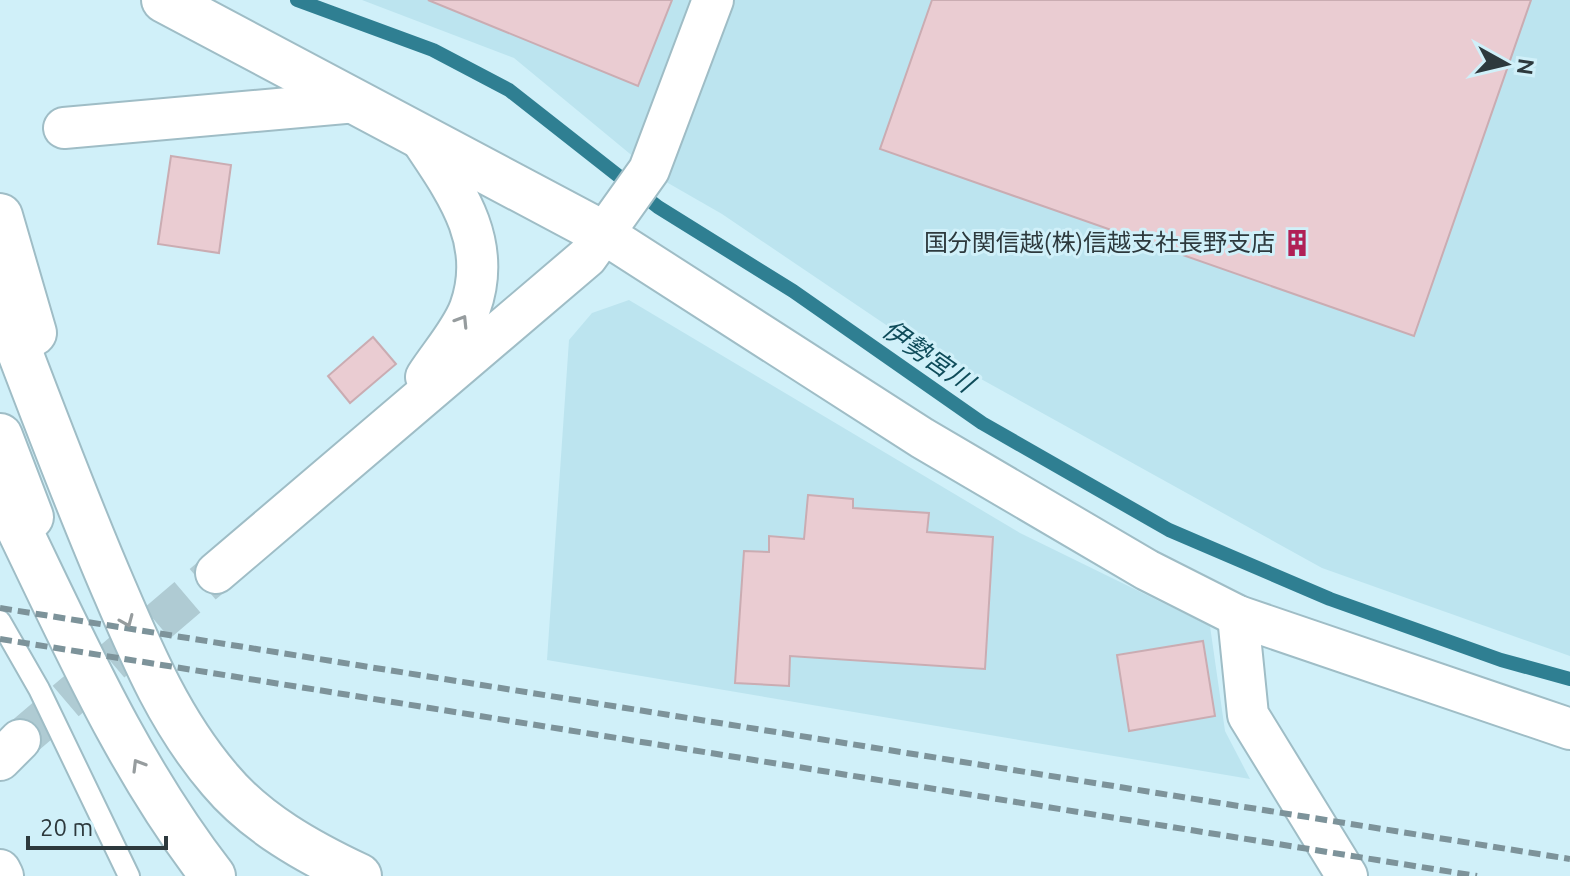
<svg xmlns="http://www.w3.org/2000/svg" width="1570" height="876" font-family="Ubuntu,'Noto Sans JP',sans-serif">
<rect width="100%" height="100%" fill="#d0f0f9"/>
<g fill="#bce4ef">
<path d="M 362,0 L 697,0 L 635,158 L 514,58 Z"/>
<path d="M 730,0 L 1570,0 L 1570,656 L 1322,568 L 898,333 L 722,214 L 661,179 Z"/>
<path d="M 629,300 L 1020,533 L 1210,626 L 1225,731 L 1250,779 L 547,660 L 569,340 L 592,313 Z"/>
</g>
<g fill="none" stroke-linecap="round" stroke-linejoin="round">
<path stroke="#2f7f92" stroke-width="14" d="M 297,0 L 433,50 L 509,90 L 658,207 L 793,291 L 982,423 L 1169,530 L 1330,599 L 1501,660 L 1570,679"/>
</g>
<g fill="#eaccd2" stroke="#caacb2" stroke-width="2">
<path d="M 428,0 L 672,0 L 638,86 Z"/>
<path d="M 932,0 L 1531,0 L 1414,336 L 880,149 Z"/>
<path d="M 171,156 L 231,165 L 219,253 L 158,244 Z"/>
<path d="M 373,337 L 396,364 L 350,403 L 328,376 Z"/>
<path d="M 808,495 L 853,499 L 853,508 L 929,513 L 927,532 L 993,537 L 985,669 L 790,656 L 789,686 L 735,683 L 744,551 L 769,552 L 769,536 L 804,539 Z"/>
<path d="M 1203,641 L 1215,716 L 1129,731 L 1117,655 Z"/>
</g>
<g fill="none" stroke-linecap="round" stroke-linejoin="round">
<path stroke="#afcbd3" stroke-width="40" stroke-dasharray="40 20" stroke-linecap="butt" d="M 20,740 L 216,573"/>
<g stroke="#9fbdc6" stroke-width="24">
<path id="lane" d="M 0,621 L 39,689 L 129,876"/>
</g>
<g stroke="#9fbdc6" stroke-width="44">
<g id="street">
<path d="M 64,128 L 356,102"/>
<path d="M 419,136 C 455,190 494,241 470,308 C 461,332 440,355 426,377"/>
<path d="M 606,235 L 922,438 L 1147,570 L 1238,616 L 1570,729"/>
<path d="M 216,573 L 587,257 L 649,170 L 713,0"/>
<path d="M 1238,616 L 1248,715 L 1347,876"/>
<path d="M 0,760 L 20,740"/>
<path d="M 0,870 L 3,876"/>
</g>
</g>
<g stroke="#9fbdc6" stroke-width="48">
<path id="secondary" d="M 164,0 L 606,235"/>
</g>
<g stroke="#9fbdc6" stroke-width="48">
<g id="highway">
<path d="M 0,216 L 34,333"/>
<path d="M 0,300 C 37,397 73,494 114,589 C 143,657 171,723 220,780 C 256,823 308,852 359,876"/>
<path d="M 0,436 L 31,517"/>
<path d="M 0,490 C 65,621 122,759 213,876"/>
</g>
</g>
<use href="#lane" stroke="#fff" stroke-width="20"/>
<use href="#street" stroke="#fff" stroke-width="40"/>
<use href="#secondary" stroke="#fff" stroke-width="44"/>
<use href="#highway" stroke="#fff" stroke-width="44"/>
<g stroke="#7d939a" stroke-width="6" stroke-dasharray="12 6" stroke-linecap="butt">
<path d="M 0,608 L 1570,859"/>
<path d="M 0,639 L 1477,876"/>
</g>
</g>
<defs><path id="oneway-chevron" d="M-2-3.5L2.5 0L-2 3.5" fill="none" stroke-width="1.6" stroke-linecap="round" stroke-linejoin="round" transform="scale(2)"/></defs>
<g stroke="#969c9e">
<use href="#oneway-chevron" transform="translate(462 321) rotate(-58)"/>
<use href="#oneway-chevron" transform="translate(127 621) rotate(67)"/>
<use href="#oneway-chevron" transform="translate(138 765) rotate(-121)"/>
</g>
<defs>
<g id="building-bare" transform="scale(2.16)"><path d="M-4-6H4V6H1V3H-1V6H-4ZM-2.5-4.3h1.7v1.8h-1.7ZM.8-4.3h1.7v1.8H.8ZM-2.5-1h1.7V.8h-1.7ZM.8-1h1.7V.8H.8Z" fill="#b02156" stroke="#d0f0f9" stroke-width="2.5" paint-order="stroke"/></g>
</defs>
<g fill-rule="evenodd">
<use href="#building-bare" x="1297" y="243"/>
</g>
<g text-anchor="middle" stroke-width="6" stroke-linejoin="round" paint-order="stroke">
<g font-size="24" fill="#2d393d" stroke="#d0f0f9" text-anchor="end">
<text x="1275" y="251">国分関信越(株)信越支社長野支店</text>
</g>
<g font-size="26" font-style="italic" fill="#0f4c5a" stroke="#d0f0f9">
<text transform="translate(928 356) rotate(35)" y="9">伊勢宮川</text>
</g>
</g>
<g transform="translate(1506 64) rotate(98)" stroke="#d0f0f9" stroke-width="6" paint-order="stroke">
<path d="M0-6L14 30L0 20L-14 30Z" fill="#2d393d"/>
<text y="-12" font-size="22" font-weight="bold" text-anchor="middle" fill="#2d393d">N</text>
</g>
<path d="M28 836v12h138v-12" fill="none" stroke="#2d393d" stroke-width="4"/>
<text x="40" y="836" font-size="24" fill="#2d393d" stroke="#d0f0f9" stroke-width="6" paint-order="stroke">20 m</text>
</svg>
